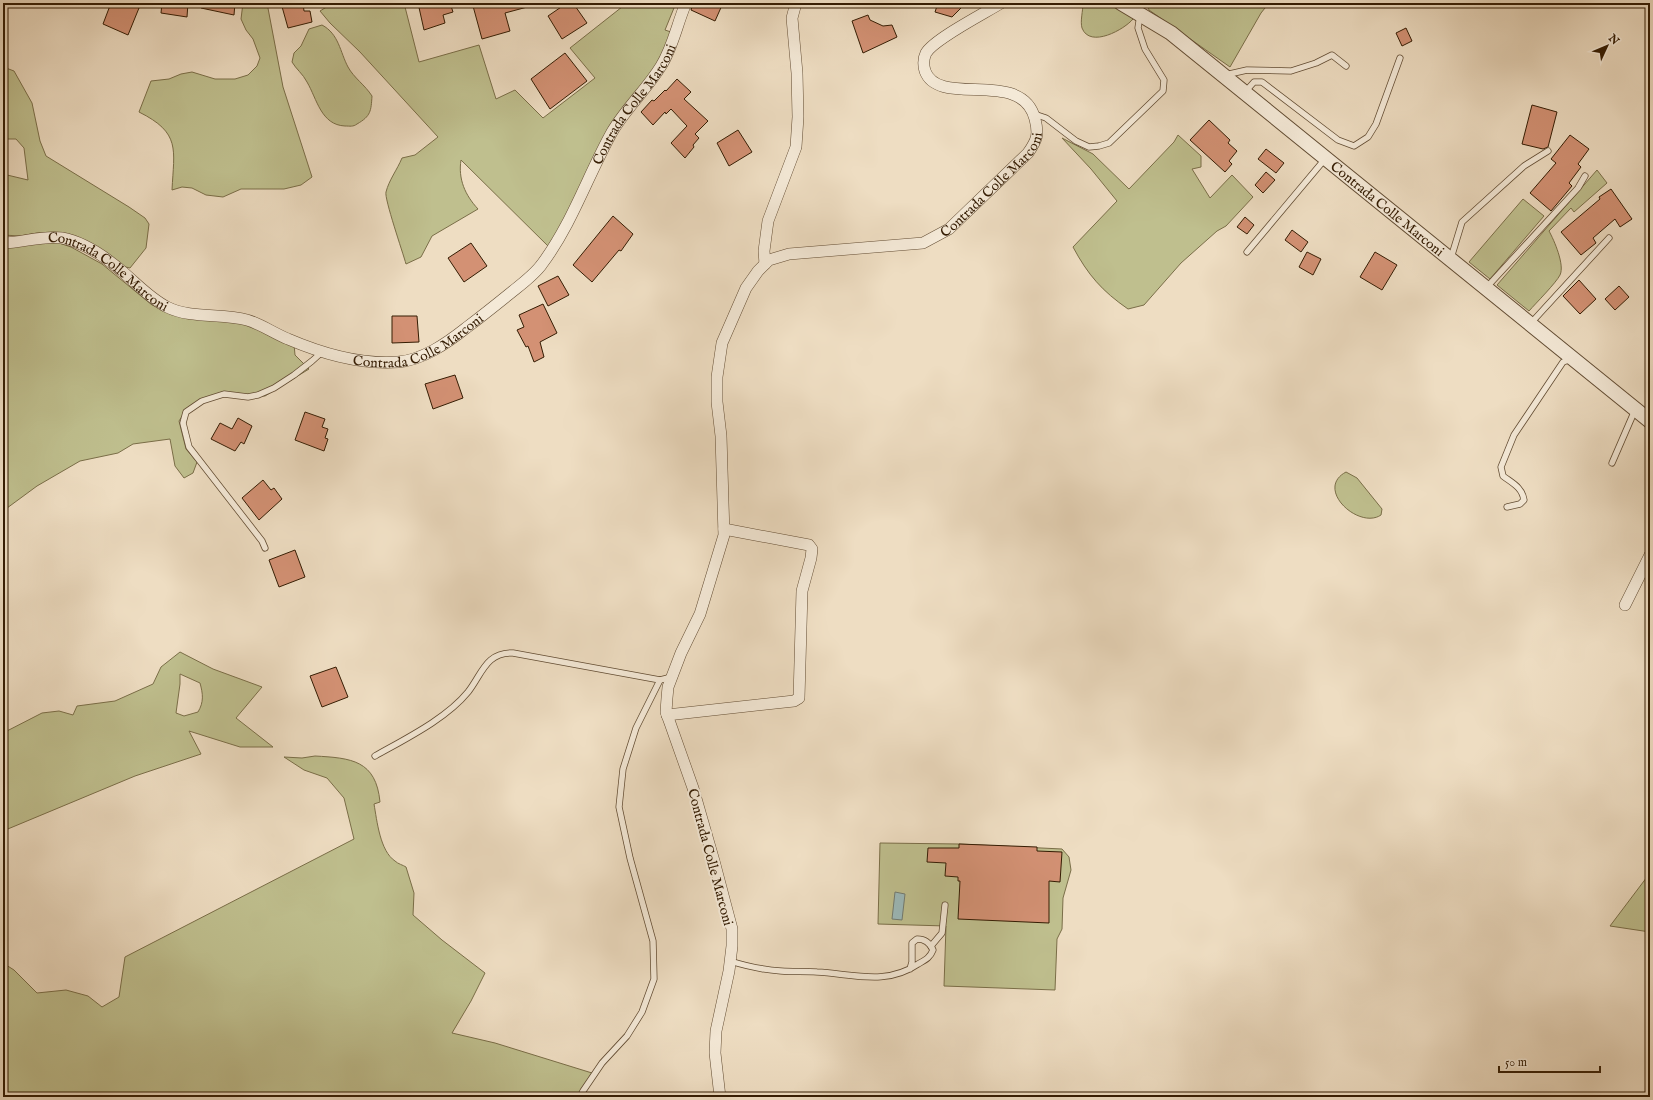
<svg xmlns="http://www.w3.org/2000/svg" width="1653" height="1100" font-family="'IM FELL English',serif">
<rect width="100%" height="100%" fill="#eeddc2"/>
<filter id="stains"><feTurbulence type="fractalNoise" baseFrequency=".005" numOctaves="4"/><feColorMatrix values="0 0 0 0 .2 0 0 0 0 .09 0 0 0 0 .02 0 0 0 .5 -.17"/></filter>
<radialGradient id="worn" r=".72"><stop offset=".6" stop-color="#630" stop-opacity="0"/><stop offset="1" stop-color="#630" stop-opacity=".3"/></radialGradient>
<g fill="#bfbf8e" stroke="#7a6e48" fill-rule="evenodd">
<path d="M 243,3 L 267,3 L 283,87 L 312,177 L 301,185 L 284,189 L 241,189 L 223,197 L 206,195 L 192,188 L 182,187 L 172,190 C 174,149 181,133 139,112 L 151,81 L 169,79 L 181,74 L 192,72 L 215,79 L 235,79 L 248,75 L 257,66 L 260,58 L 253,39 L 246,30 L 241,19 Z"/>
<path d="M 333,3 L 404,3 L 419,62 L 479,45 L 496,99 L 515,90 L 543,118 L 595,78 L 570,48 L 627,3 L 676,3 L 665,30 L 674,33 L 669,50 L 615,125 L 550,248 L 461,160 C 458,179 465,195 478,209 L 432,236 L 421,257 L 406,264 C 403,253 384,198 386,192 C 389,180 397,170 402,158 L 415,155 L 438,137 L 360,52 L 330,23 L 320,11 Z"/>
<path d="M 1083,3 L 1112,3 L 1132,15 L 1133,19 C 1125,29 1090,49 1082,28 C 1080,21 1083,11 1083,3 Z"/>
<path d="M 1146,3 L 1269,3 L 1261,13 L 1230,67 L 1149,10 Z"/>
<path d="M 322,25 C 339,34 340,52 348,67 C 354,78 365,85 372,96 C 371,111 371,116 357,124 C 353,127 350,126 345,126 C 321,125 317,99 307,82 C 303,74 296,69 292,62 L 294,53 L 301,46 L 309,29 Z"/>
<path d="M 6,68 L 14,71 L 32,103 L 40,141 L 46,156 L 129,207 L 145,218 L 149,224 L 146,248 L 130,268 L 117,265 L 62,233 L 37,233 L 20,236 L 3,235 L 3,174 L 28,180 L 24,148 L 16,139 L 3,139 L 3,71 Z"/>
<path d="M 1178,135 L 1201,156 L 1201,167 L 1192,169 L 1210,198 L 1232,175 L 1253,197 L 1226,226 L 1217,231 L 1181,263 L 1144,305 L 1128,309 C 1102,291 1088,275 1073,247 L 1117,201 L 1091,169 L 1062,138 L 1093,154 L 1129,189 L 1174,142 Z"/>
<path d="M 1597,170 L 1607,183 L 1574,212 L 1571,208 L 1549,231 C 1554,240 1565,265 1560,275 C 1556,283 1536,303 1529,311 L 1497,285 Z"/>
<path d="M 1523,199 L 1544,216 L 1490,279 L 1469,262 Z"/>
<path d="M 56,242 L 71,247 L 102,264 L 152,305 L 181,316 L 252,325 L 294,344 L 295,355 L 309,369 L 265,396 L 219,396 L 188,407 L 179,421 L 186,449 L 197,462 L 193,473 L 184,478 L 175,466 L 170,439 L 133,444 L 118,453 L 80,461 L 37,486 L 3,511 L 3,245 Z"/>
<path d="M 1346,472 L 1357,478 L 1382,509 L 1381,515 C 1359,530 1314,489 1346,472 Z"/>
<path d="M 180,652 L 213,669 L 262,687 L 236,718 L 273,747 L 240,747 L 189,731 L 201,754 L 135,776 L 3,831 L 3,733 L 42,713 L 59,711 L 73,715 L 77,706 L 115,701 L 153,684 L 161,667 ZM 180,674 L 200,683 C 203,694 204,702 198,712 L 184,716 L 176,713 L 180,684 Z"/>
<path d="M 315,756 C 351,758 376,760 380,802 L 374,804 C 377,821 380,851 395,861 C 398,864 403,865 406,867 L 414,893 L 413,915 L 442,940 L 485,973 L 471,1001 L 452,1033 L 495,1043 L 592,1073 L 578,1097 L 3,1097 L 3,963 L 14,970 L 37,993 L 66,990 L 88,996 L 102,1007 L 119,997 L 125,957 L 354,839 L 344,798 L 327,778 L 304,770 L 284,757 L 302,758 Z"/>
<path d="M 880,843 L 959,844 L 1062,849 L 1069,857 L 1071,870 L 1063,898 L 1062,929 L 1057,939 L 1055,990 L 944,986 L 946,926 L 878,924 Z"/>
<path d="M 1650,873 L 1650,932 L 1610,926 Z"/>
</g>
<path fill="#9cbabb" stroke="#727b71" d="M 895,892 L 905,894 L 902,920 L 892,919 Z"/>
<g fill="#d39174" stroke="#341c03">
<path d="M 111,3 L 128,3 L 139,8 L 128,35 L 103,24 Z"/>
<path d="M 162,3 L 188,3 L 187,17 L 161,13 Z"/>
<path d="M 202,3 L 235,3 L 234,15 L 201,8 Z"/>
<path d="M 281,3 L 303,3 L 304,11 L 310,11 L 312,22 L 288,28 Z"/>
<path d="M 418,3 L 450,3 L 453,12 L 443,15 L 445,23 L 424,30 Z"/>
<path d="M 482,3 L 530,3 L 531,6 L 505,13 L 510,31 L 482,39 L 473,6 Z"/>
<path d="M 567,3 L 573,3 L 587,23 L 562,39 L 548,16 Z"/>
<path d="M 693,3 L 723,3 L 715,21 L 691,10 Z"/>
<path d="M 938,3 L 966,3 L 952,17 L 935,12 Z"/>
<path d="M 868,15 L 870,20 L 883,26 L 892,25 L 897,37 L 863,53 L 852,21 Z"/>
<path d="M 1406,28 L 1412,41 L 1402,46 L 1396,33 Z"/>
<path d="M 565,53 L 587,81 L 550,109 L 531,79 Z"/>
<path d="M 677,79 L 691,92 L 684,99 L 708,121 L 695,134 L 699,138 L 693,145 L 694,147 L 685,158 L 671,143 L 687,126 L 671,109 L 666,114 L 665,112 L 653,125 L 641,112 L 652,100 L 654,101 L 665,90 L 666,91 Z"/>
<path d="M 1532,105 L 1557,112 L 1548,147 L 1543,149 L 1522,144 Z"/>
<path d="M 1209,120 L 1230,140 L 1228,143 L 1237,151 L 1229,161 L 1232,164 L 1225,172 L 1190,140 Z"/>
<path d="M 738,130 L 752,152 L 729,166 L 717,143 Z"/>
<path d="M 1570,135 L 1589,149 L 1578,164 L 1581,167 L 1569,183 L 1572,186 L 1551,211 L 1530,193 L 1556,163 L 1551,159 Z"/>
<path d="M 1266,149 L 1284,163 L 1276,173 L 1258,159 Z"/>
<path d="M 1266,172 L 1275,180 L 1263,193 L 1255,185 Z"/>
<path d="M 1611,189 L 1632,219 L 1620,227 L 1615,219 L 1593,238 L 1596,243 L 1581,255 L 1561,232 L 1600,199 L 1599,197 Z"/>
<path d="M 613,216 L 633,234 L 621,251 L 619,250 L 592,282 L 573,265 Z"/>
<path d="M 1245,217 L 1254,225 L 1247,234 L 1237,227 Z"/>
<path d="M 1292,230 L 1308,242 L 1301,252 L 1285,240 Z"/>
<path d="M 471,243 L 487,266 L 464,282 L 448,258 Z"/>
<path d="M 1307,252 L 1321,259 L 1313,275 L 1299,267 Z"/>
<path d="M 1375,252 L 1397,265 L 1382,290 L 1360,277 Z"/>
<path d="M 558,276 L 569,295 L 548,306 L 538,286 Z"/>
<path d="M 1579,280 L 1596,299 L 1580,314 L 1563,296 Z"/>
<path d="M 1619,286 L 1629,297 L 1615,310 L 1605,299 Z"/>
<path d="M 543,304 L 557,333 L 540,342 L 544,357 L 534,362 L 528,346 L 526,347 L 517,330 L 524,327 L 519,315 Z"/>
<path d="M 392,316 L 417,316 L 419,342 L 392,343 Z"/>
<path d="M 455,375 L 463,398 L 433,409 L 425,384 Z"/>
<path d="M 305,412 L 325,419 L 322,427 L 328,429 L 325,438 L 328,439 L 324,451 L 295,440 Z"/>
<path d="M 238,418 L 252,426 L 244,444 L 241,442 L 235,451 L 211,439 L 220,423 L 232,429 Z"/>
<path d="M 263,480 L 271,490 L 274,488 L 282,499 L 259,520 L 242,498 Z"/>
<path d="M 295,550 L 305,577 L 279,587 L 269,560 Z"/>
<path d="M 336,667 L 348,697 L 322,707 L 310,676 Z"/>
<path d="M 959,844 L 1037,847 L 1037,851 L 1062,852 L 1060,882 L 1049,881 L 1049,923 L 958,919 L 960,881 L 958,881 L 958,877 L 945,876 L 946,863 L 927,862 L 928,848 L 959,848 Z"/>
</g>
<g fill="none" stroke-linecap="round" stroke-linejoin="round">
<g stroke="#624c33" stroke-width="7">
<g id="service">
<path d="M 1225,75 L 1247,70 L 1291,71 L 1316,63 L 1332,55 L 1346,66"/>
<path d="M 1245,92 L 1254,82 L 1262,82 L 1338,140 L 1354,146 L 1368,137 L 1376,124 L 1400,58"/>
<path d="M 1034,114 L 1046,118 L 1076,141 L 1089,147 L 1099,146 L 1109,143 L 1163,91 L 1164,80 L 1145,49 L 1138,28 L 1140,15"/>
<path d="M 1247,252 L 1325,159"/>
<path d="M 1451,258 L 1462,222 L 1524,166 L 1548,151"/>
<path d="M 1486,288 L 1578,188 L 1585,176"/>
<path d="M 1531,323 L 1609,238"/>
<path d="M 1612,463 L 1635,410"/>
<path d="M 1507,507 L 1520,504 L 1524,500 C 1522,487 1512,483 1503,476 L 1501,467 L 1514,435 L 1563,362 L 1572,359"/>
<path d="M 265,548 L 262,541 L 189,447 L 183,423 L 186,412 L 202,401 L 224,394 L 248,397 L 258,395 L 274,388 L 294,375 L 312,361 L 322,352"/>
<path d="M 375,756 C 405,739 446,719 468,692 C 482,674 486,652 513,653 L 660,680"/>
<path d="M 931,946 L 942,933 L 945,905"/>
<path d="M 730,961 C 746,966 764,970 781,971 C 793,972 805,971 817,972 C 853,974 886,986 918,964 C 925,960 930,958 933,950 C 930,943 925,939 917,939 L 912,943 L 912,962 L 910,969"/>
<path d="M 580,1097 L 583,1091 L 602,1063 L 627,1036 L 642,1012 L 654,979 L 653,941 L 630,858 L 619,807 L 623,769 L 636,728 L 660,680 L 672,677"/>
</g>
</g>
<g stroke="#624c33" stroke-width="12">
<g id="minor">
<path id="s1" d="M 3,243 C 22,243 43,235 62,238 C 84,242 108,259 124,273 C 138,285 151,299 167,307 C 191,319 222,313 247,320 C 261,324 275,334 288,339 C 323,354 360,365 398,362 C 423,360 447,343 466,328 C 482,316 497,304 513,291 C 523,283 535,274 542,264 C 572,224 588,175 612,132 C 626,108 647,89 661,66 C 673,47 677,24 686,3"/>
<path d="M 765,264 L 764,251 L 768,221 L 796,147 L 798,117 L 797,73 L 792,18 L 796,3"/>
<path d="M 1625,605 L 1650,555"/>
<path d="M 667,715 L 794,701 L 799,698 L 802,591 L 811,558 L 812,549 L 809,545 L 724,529"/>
<path id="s2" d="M 720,1097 L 715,1053 L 716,1031 L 729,971 L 732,946 L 732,929 L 714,861 L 693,788 L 670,723 L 666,712 L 667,698 L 668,687 L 681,653 L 700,614 L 724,535 L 721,436 L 717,402 L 717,377 L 722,343 L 746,288 L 758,271 L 769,260 L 789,254 L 923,243 L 949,229 L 1028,153 C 1037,140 1039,135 1035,119 C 1022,67 939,109 925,71 C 923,64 923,59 926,53 C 934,39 985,13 1001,3"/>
</g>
</g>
<g stroke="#624c33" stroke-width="16">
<g id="tertiary">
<path id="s3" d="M 1121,3 L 1171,33 L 1650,421"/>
</g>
</g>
<use href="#service" stroke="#f4e9d7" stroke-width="5.5"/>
<use href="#minor" stroke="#f4e9d7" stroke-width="11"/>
<use href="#tertiary" stroke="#f4e9d7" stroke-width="14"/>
</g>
<g text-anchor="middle" stroke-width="4" stroke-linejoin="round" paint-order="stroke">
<g font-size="14" fill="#341c03" stroke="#f4e9d7">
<text dy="5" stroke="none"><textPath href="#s1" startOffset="788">Contrada Colle Marconi</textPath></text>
<text dy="5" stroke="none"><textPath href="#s2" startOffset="1120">Contrada Colle Marconi</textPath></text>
<text dy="5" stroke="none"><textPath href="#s3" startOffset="337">Contrada Colle Marconi</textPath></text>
<text dy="5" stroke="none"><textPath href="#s1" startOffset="116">Contrada Colle Marconi</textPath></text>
<text dy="5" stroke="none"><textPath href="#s1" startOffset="452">Contrada Colle Marconi</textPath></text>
<text transform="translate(711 857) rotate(75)" y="5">Contrada Colle Marconi</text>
</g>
</g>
<rect width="1653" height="1100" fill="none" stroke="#eeddc2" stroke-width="16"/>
<rect x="4" y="4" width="1645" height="1092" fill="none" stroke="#341c03" stroke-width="2"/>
<rect x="8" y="8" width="1637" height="1084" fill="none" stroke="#341c03"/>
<g transform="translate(1607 46) rotate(46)" stroke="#f4e9d7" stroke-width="3" paint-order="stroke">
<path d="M0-3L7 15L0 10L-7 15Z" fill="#341c03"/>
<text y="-6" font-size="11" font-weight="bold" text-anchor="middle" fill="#341c03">N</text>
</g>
<path d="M1499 1066v6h101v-6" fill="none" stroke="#341c03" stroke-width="2"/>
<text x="1505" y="1066" font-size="12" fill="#341c03" stroke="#f4e9d7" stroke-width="3" paint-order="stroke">50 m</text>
<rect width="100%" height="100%" filter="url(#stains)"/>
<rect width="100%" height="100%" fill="url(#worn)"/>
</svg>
